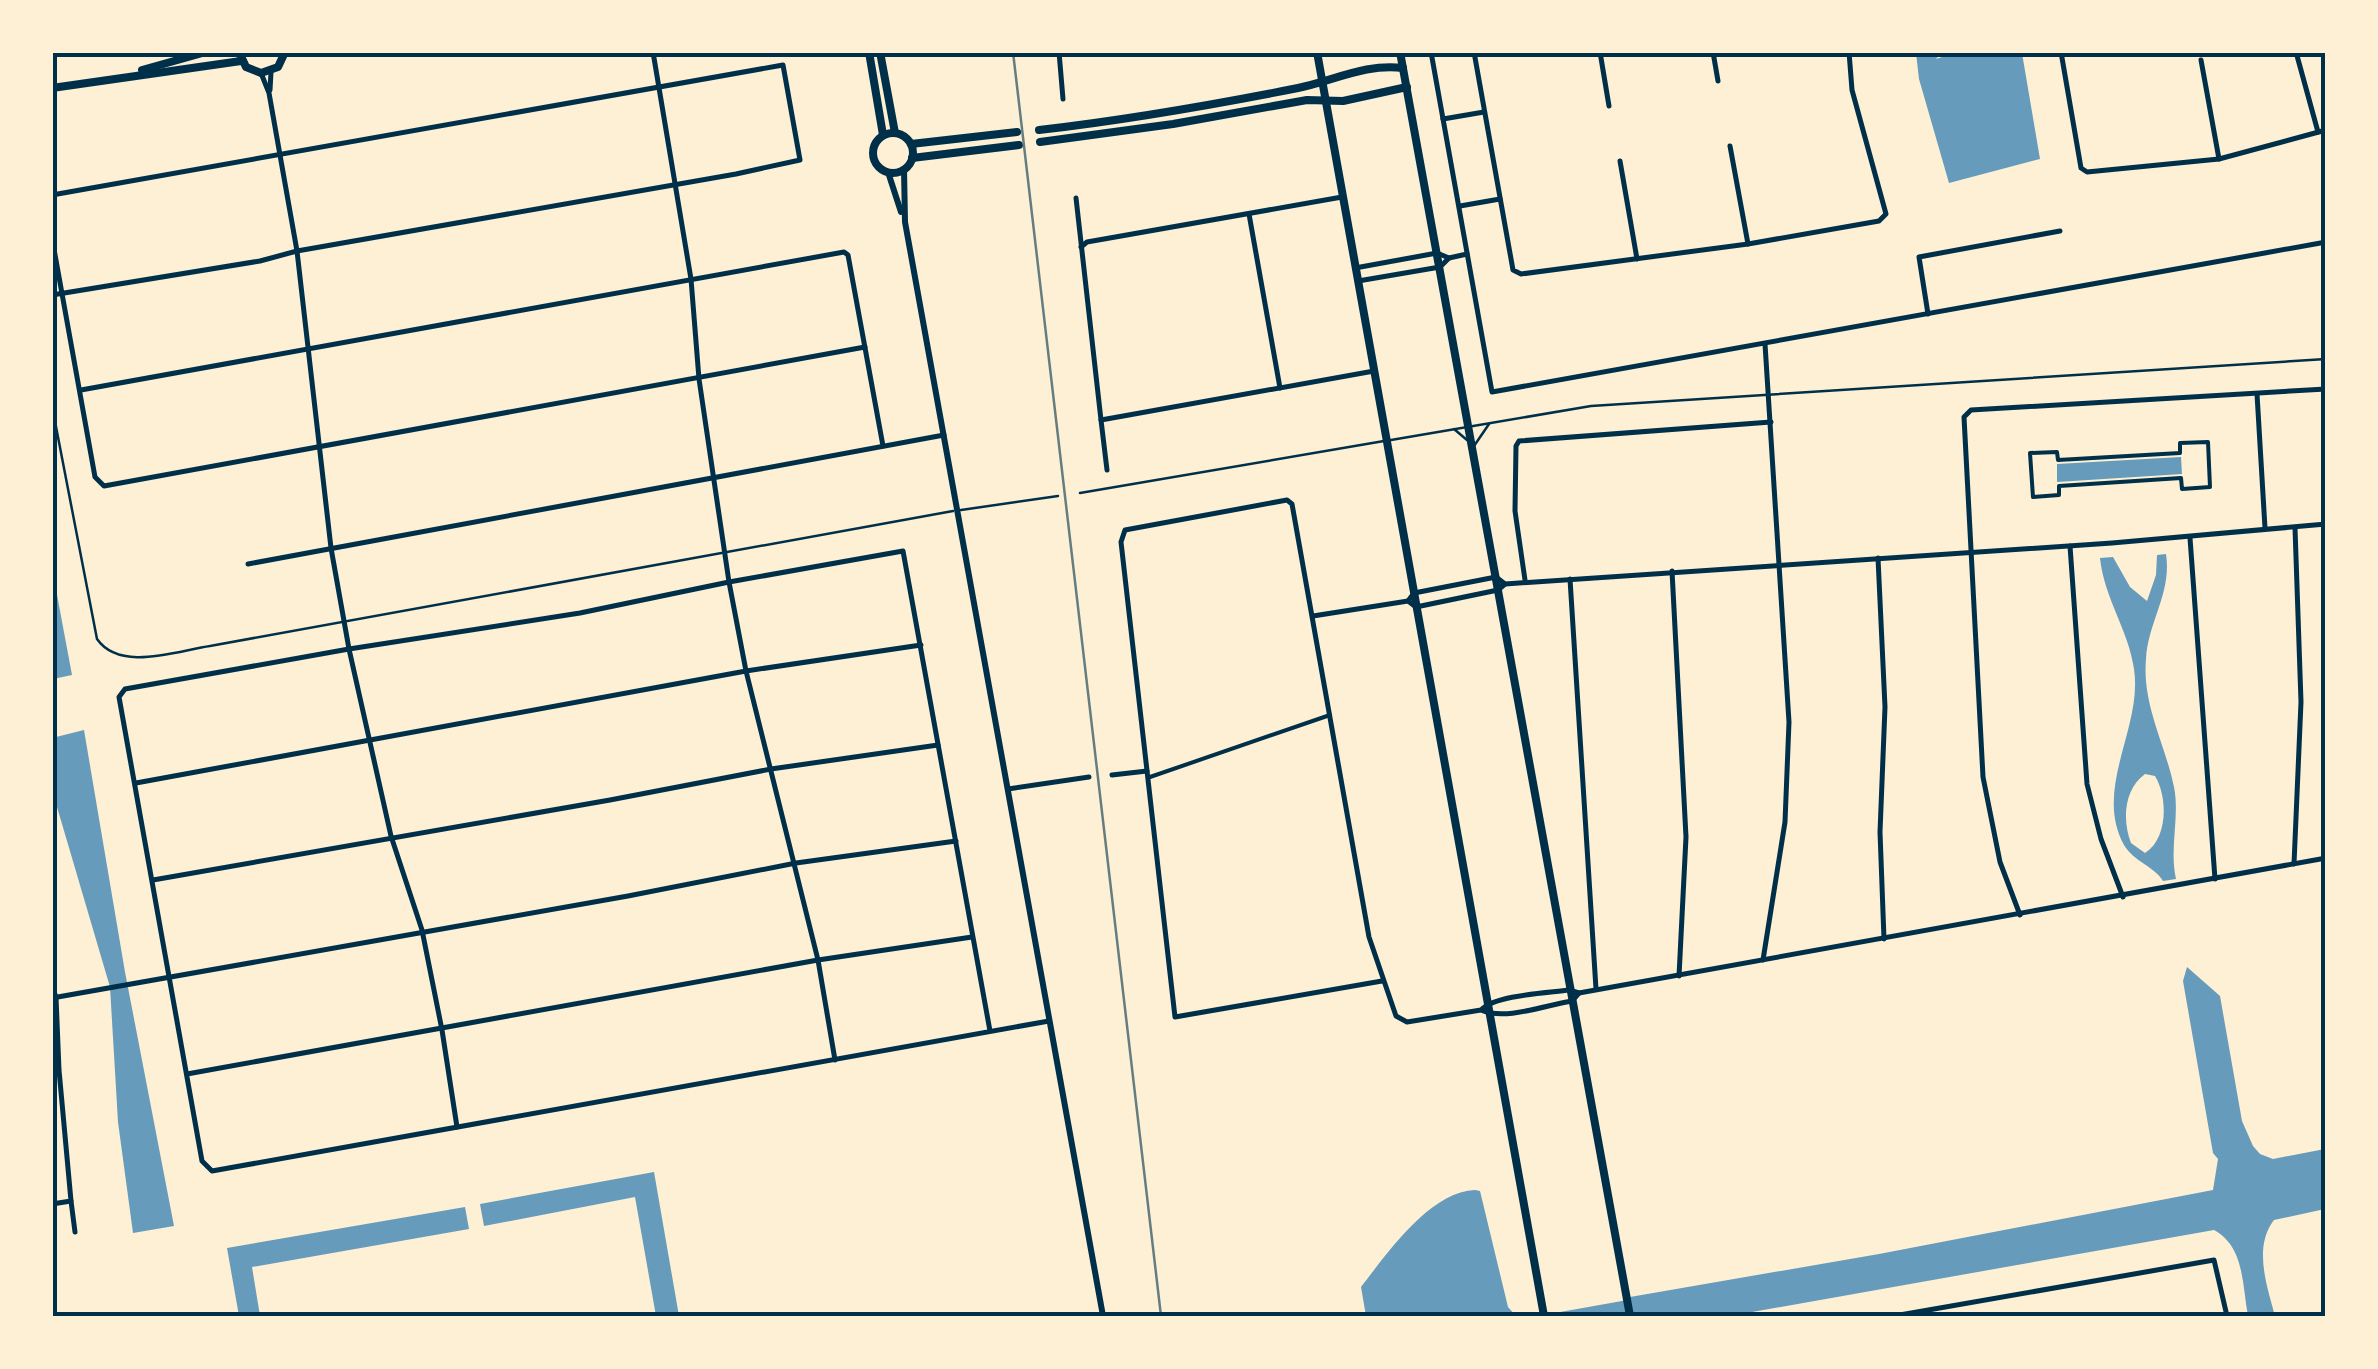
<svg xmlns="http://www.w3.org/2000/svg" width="2378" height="1369" font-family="'Libre Baskerville',serif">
<rect width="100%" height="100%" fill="#fdf0d5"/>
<g fill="#669bbc" fill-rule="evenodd">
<path d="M 1916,53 L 1941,53 L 1936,59 L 1954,53 L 2022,53 L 2040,159 L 1949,183 L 1919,79 Z"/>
<path d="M 2181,457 L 2182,474 L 2057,482 L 2057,464 Z"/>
<path d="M 2166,554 C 2172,593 2148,622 2146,659 C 2142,705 2165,743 2174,787 C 2180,817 2169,848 2176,879 L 2163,881 C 2154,866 2134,862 2124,845 C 2093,788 2143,728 2134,669 C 2129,631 2104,598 2100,558 L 2113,557 L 2130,587 L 2147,601 L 2156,575 L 2157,555 ZM 2145,774 L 2155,776 C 2168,797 2168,839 2145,853 L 2131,843 C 2122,820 2124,789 2145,774 Z"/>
<path d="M 52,568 L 72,675 L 53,679 L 52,679 Z"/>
<path d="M 84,730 L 125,972 L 174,1226 L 133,1233 L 118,1122 L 110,987 L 57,807 L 53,789 L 52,738 Z"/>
<path d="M 2187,967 L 2220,996 L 2242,1121 L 2253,1146 L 2260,1154 L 2273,1159 L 2325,1149 L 2325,1209 L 2274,1220 C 2253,1247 2267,1286 2275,1316 L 2248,1316 C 2242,1285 2245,1247 2214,1230 L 1730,1316 L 1532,1316 L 1538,1312 L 1549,1314 L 1622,1301 L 1630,1297 L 1879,1254 L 2213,1190 L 2218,1159 L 2213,1153 L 2183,981 Z"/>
<path d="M 654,1172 L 679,1316 L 656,1316 L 635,1197 L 484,1226 L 480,1204 Z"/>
<path d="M 1475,1190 L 1480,1191 L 1508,1307 L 1516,1316 L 1366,1316 L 1361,1287 C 1386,1255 1430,1191 1475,1190 Z"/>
<path d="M 465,1207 L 469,1229 L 252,1267 L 260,1316 L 239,1316 L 227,1248 Z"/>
</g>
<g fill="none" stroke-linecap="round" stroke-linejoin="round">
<g stroke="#003049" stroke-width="2.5">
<path d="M 52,406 L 97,639 C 120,672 176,651 210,646 L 953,511"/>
<path d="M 1454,429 L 1467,440"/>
<path d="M 1391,440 L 1591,406 L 2326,359"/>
<path d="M 1474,446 L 1489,424"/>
<path d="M 1080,493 L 1384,441"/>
<path d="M 961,510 L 1058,496"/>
</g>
<g stroke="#003049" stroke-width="4">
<path d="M 2208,442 L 2210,487 L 2182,489 L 2181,478 L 2059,486 L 2059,495 L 2033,497 L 2030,453 L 2057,452 L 2058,460 L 2180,453 L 2180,443 Z"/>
<path d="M 1150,777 L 1330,715"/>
</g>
<g stroke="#003049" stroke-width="5">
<path d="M 653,52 L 691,279 L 699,379 L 729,582 L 746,671 L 818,960 L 835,1060"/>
<path d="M 1059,52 L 1063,99"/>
<path d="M 1431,52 L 1492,392 L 2326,242"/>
<path d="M 1474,52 L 1513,270 L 1521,274 L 1748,244 L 1879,221 L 1886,214 L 1852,90 L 1849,52"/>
<path d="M 1600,52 L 1609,106"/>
<path d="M 1713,52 L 1718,81"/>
<path d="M 2061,52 L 2081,168 L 2087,172 L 2219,159 L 2326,130"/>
<path d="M 2296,52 L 2318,132"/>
<path d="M 2201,60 L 2219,159"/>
<path d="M 261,73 L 269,93 L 297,251 L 331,548 L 349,649 L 391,836 L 422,930 L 442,1030 L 457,1127"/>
<path d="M 270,90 L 271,72"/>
<path d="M 1443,119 L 1484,112"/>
<path d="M 1730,146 L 1748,244"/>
<path d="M 1620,161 L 1637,259"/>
<path d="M 52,195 L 783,65 L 800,160 L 736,174 L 297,251 L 260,261 L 52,295"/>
<path d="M 1076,198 L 1101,420 L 1374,371"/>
<path d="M 1460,206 L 1500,199"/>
<path d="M 1249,214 L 1280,388"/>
<path d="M 52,238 L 95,477 L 104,486 L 865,347"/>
<path d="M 1081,247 L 1087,242 L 1342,197"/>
<path d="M 1449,258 L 1467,254"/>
<path d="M 1355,268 L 1437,253 L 1449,258 L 1440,267 L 1358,281"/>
<path d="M 1928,314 L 1919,257 L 2060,231"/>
<path d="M 81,390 L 844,252 L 848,255 L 883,446"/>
<path d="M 2257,394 L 2265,528"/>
<path d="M 1101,420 L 1107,470"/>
<path d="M 2190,538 L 2215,879"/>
<path d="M 2070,546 L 2087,784 L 2101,839 L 2123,897"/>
<path d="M 1878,558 L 1885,707 L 1880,832 L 1884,939"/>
<path d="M 248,564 L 944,435"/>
<path d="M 1672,571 L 1686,837 L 1679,976"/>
<path d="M 1496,577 L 1505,584 L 1498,590 L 1416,607 L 1408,601 L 1414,593 Z"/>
<path d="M 1570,579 L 1596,989"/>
<path d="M 1525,580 L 1515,511 L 1516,446 L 1519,441 L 1771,422"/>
<path d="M 1505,584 L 2112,543 L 2326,524"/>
<path d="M 1313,616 L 1408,601"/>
<path d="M 1112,775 L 1147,771"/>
<path d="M 136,783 L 746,671 L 921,645"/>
<path d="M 1008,789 L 1089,777"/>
<path d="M 2294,864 L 2301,702 L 2295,528"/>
<path d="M 153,880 L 610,800 L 771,769 L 938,745"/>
<path d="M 2020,915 L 2000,862 L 1983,777 L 1964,417 L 1971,410 L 2326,389"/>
<path d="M 1763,960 L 1785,822 L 1789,722 L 1765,344"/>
<path d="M 1382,981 L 1175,1017 L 1121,542 L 1125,530 L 1287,500 L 1292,504 L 1369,937 L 1396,1016 L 1407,1022 L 1481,1010 C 1505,1021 1546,1005 1572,1001 L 1579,993 L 1569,990 C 1547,993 1495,995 1481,1010"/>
<path d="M 52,986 L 56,997 L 59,1070 L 71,1201 L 52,1204"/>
<path d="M 1579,993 L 2326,858"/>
<path d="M 52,998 L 628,896 L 796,863 L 956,841"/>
<path d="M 990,1031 L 903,551 L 729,582 L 580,613 L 349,649 L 125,689 L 119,697 L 202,1161 L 212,1171 L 1049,1021"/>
<path d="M 187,1074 L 818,960 L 972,937"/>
<path d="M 71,1201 L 75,1232"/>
<path d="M 1894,1316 L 2214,1260 L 2227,1316"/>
</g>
<g stroke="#003049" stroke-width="6">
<path d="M 904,169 L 905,222 L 1103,1316"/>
<path d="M 888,172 L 901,212"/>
</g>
<g stroke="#003049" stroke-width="8">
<path d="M 239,52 L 246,67 L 261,73 L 278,67 L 285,52"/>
<path d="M 869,52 L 883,135"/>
<path d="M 880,52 L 895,133"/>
<path d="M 1317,52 L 1544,1316"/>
<path d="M 1400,52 L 1630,1316"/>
<path d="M 142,70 L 206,52"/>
<path d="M 52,88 L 241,61"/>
<path d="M 1039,130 C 1126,120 1212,105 1298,88 C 1333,81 1366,63 1403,68"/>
<circle cx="893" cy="153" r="20"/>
<path d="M 1040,142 L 1173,124 L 1307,100 L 1343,101 L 1407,87"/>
<path d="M 911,144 L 1017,132"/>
<path d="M 912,158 L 1019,145"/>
</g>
<path stroke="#657d81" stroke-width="2.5" d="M 1013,52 L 1161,1316"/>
</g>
<rect width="2378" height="1369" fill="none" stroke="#fdf0d5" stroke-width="110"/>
<rect x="55" y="55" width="2268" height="1259" fill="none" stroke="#003049" stroke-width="4"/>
</svg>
